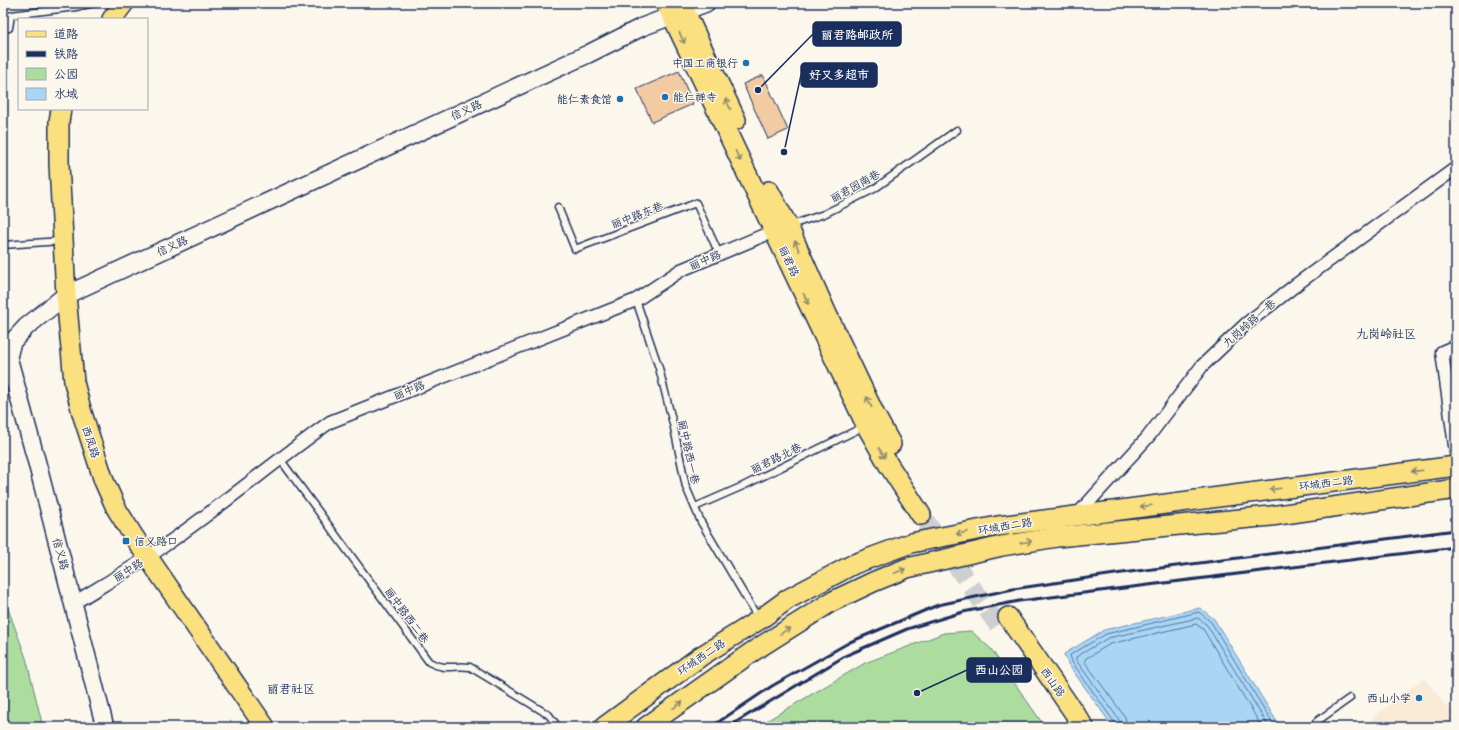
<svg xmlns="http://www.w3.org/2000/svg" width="1459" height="730" font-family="'Shantell Sans','LXGW WenKai TC',sans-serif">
<rect width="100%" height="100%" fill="#fbf7ec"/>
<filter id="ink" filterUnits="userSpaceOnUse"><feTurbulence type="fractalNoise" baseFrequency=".025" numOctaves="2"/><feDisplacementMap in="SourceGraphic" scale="8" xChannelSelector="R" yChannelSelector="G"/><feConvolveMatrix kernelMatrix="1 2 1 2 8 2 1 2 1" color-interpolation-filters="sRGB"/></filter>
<g filter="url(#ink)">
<path fill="#f9ead6" d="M 1424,678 L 1456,718 L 1456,727 L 1361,727 Z"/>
<g fill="#acdd9e" stroke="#64867e">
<path d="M 3,595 L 26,658 L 43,727 L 3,727 Z"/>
<path d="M 971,631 L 991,649 L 1045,727 L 756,727 L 865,663 L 944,633 Z"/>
</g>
<path fill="#aad6f6" stroke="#7193b9" d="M 1200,608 L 1214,619 L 1280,727 L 1113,727 L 1068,664 L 1064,654 L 1104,630 Z"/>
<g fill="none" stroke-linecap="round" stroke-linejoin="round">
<g stroke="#54729b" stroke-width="1">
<path d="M 1116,727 L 1115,723 L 1072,662 L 1070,655 L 1106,634 L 1199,612 L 1211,622 L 1275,727"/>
<path d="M 1121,727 L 1120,721 L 1076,660 L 1076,657 L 1108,638 L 1198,618 L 1207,625 L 1269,727"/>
<path d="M 1127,727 L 1125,717 L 1085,662 L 1085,659 L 1110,644 L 1196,624 L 1203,629 L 1262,727"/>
</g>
</g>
<g fill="#f3cba3" stroke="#1b2f5e">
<path d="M 679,71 L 693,104 L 652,122 L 637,89 Z"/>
<path d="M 763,75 L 788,130 L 768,139 L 743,84 Z"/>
</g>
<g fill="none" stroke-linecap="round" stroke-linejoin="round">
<path stroke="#cecfd0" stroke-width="19" stroke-dasharray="19 10" stroke-linecap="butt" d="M 921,515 L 998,625"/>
<g stroke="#1b2f5e" stroke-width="9">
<g id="lane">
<path d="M 3,29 L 9,28 L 11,15 L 76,7 L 94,3"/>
<path d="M 558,207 L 575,249 L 696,203 L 719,254"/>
<path d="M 791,225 L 824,214 L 874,189 L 957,130"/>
<path d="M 3,245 L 61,241"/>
<path d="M 636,300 L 659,368 L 674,428 L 686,487 L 701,522 L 758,618"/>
<path d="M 280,459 L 429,662 C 446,671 452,665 470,667 L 549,715 L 558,727"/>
<path d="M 695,507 L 743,486 L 865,426"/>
<path d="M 1314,727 L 1316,722 L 1350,698"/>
</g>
</g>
<g stroke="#1b2f5e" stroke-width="15">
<g id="street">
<path d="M 1456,346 L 1442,352 L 1456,453"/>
<path d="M 1077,515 L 1148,437 L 1202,366 L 1246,324 L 1297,284 L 1456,168"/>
<path d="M 74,603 C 103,585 133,568 161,548 C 219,508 273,463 330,422 L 636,300 L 681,270 L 774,231"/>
</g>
</g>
<g stroke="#1b2f5e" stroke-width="20">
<path id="secondary" d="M 105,727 L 37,463 L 8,357 L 12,342 L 26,327 L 66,295 L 588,54 L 642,27 L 706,3"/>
</g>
<g stroke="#1b2f5e" stroke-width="22">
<g id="primary">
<path d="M 666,3 L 866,425 L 888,464 L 921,515"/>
<path d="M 681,3 L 736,120"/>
<path d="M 112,19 L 124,3"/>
<path d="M 61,109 L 59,122 L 59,164 L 66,295 L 74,382 L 82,413 L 104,481 L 116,508 L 134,537 L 265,727"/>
<path d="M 769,191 L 788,226 L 826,312 L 875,415 L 891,444"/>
<path d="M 1008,617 L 1084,727"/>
<path d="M 604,727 L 701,656 L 759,620 L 788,599 L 854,564 L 911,543 L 998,526 L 1456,466"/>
<path d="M 646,727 L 752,652 L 831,602 L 873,582 L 907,568 L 1002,546 L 1057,537 L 1271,516 L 1456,489"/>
</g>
</g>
<use href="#lane" stroke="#fbf7ec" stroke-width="6"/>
<use href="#street" stroke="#fbf7ec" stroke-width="12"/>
<use href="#secondary" stroke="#fbf7ec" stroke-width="17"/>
<use href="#primary" stroke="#fbe080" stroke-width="19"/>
<g stroke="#1b2f5e" stroke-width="3">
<path d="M 711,727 L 772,686 L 850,642 L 938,605 L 1013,589 L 1122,573 L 1456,530"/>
<path d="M 728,727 L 845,656 L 907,629 L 963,612 L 1019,601 L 1456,547"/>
</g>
</g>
<defs><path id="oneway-shaft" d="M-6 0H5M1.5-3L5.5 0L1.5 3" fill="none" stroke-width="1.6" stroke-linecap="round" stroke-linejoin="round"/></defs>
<g stroke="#8b886f">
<use href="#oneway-shaft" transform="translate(682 38) rotate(65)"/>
<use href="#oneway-shaft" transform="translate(728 104) rotate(-115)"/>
<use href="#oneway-shaft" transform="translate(738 156) rotate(64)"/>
<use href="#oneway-shaft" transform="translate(797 246) rotate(-114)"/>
<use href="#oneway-shaft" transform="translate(806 299) rotate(65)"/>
<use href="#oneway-shaft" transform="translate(869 402) rotate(-116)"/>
<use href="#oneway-shaft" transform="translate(882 453) rotate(60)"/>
<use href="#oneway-shaft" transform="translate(1417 471) rotate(173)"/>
<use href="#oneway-shaft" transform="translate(1275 489) rotate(173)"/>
<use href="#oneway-shaft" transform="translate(1146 506) rotate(173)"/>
<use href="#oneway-shaft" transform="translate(962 533) rotate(169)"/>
<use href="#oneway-shaft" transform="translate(1026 542) rotate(-9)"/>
<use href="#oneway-shaft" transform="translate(900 571) rotate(-22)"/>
<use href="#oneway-shaft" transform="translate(785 631) rotate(-32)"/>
<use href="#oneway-shaft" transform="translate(678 705) rotate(-35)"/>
</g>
</g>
<g fill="#1f6fb2" stroke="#fbf7ec" stroke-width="1.5">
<circle cx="746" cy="63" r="4"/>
<circle cx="665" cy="97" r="4"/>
<circle cx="620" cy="99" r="4"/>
<rect x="122" y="537" width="8" height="8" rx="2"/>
<circle cx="1419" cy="698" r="4"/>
</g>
<g text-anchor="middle" stroke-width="3" stroke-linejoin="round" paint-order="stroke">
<g font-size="11" fill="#1b2f5e" stroke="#fbf7ec" text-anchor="end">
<text x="738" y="67">中国工商银行</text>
<text x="673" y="101" text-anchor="start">能仁禅寺</text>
<text x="612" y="103">能仁素食馆</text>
<text x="134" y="545" text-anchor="start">信义路口</text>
<text x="1411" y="702">西山小学</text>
</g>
<g font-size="11" fill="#1b2f5e" stroke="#fbf7ec">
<text transform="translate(466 110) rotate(-25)" y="4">信义路</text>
<text transform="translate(855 186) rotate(-29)" y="4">丽君园南巷</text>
<text transform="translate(637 215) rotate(-21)" y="4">丽中路东巷</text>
<text transform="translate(172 246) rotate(-25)" y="4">信义路</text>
<text transform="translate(705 260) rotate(-23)" y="4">丽中路</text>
<text transform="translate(789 261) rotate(65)" y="4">丽君路</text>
<text transform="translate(1249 323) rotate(-41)" y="4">九岗岭路一巷</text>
<text transform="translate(409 390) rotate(-22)" y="4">丽中路</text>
<text transform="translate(91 442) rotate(72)" y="4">西凤路</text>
<text transform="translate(689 452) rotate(78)" y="4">丽中路西一巷</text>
<text transform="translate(776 458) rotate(-26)" y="4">丽君路北巷</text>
<text transform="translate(1326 483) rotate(-7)" y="4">环城西二路</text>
<text transform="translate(1005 526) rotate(-9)" y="4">环城西二路</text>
<text transform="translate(61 554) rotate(75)" y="4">信义路</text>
<text transform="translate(128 570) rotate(-32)" y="4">丽中路</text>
<text transform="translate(407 615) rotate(54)" y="4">丽中路西二巷</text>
<text transform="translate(701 657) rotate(-34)" y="4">环城西二路</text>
<text transform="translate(1053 682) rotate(55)" y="4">西山路</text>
</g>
<g font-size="12" fill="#1b2f5e" stroke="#fbf7ec">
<text x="1386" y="338">九岗岭社区</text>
<text x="291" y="693">丽君社区</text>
</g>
</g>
<path fill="none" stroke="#1b2f5e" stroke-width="1.5" d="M758 90L813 34M784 152L801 75M917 693L967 670"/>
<g fill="#1b2f5e" stroke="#fbf7ec" stroke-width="1.5">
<circle cx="758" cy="90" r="4"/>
<circle cx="784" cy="152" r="4"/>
<circle cx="917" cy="693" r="4"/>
</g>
<g fill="#1b2f5e" stroke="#1b2f5e" stroke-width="1.5">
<rect x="813" y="22" width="88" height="24" rx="4"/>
<rect x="801" y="63" width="76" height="24" rx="4"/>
<rect x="967" y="658" width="64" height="24" rx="4"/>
</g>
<g font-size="12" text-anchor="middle" font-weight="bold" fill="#fff">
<text x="857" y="39">丽君路邮政所</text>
<text x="839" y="79">好又多超市</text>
<text x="999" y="674">西山公园</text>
</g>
<rect width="1459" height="730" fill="none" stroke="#fbf7ec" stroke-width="16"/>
<rect x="8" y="8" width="1443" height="714" fill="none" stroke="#1b2f5e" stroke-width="1.5" filter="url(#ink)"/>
<rect x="18" y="18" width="130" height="92" fill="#fbf7ec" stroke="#a1a7b3"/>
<rect x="26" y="31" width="20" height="6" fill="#fbe080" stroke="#a1a7b3"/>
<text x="54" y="38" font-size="12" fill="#1b2f5e">道路</text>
<rect x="26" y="51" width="20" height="6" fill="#1b2f5e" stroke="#a1a7b3"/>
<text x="54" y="58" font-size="12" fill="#1b2f5e">铁路</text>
<rect x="26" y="68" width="20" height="12" fill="#acdd9e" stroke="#a1a7b3"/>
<text x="54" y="78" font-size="12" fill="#1b2f5e">公园</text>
<rect x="26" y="88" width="20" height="12" fill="#aad6f6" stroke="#a1a7b3"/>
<text x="54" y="98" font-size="12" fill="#1b2f5e">水域</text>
</svg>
